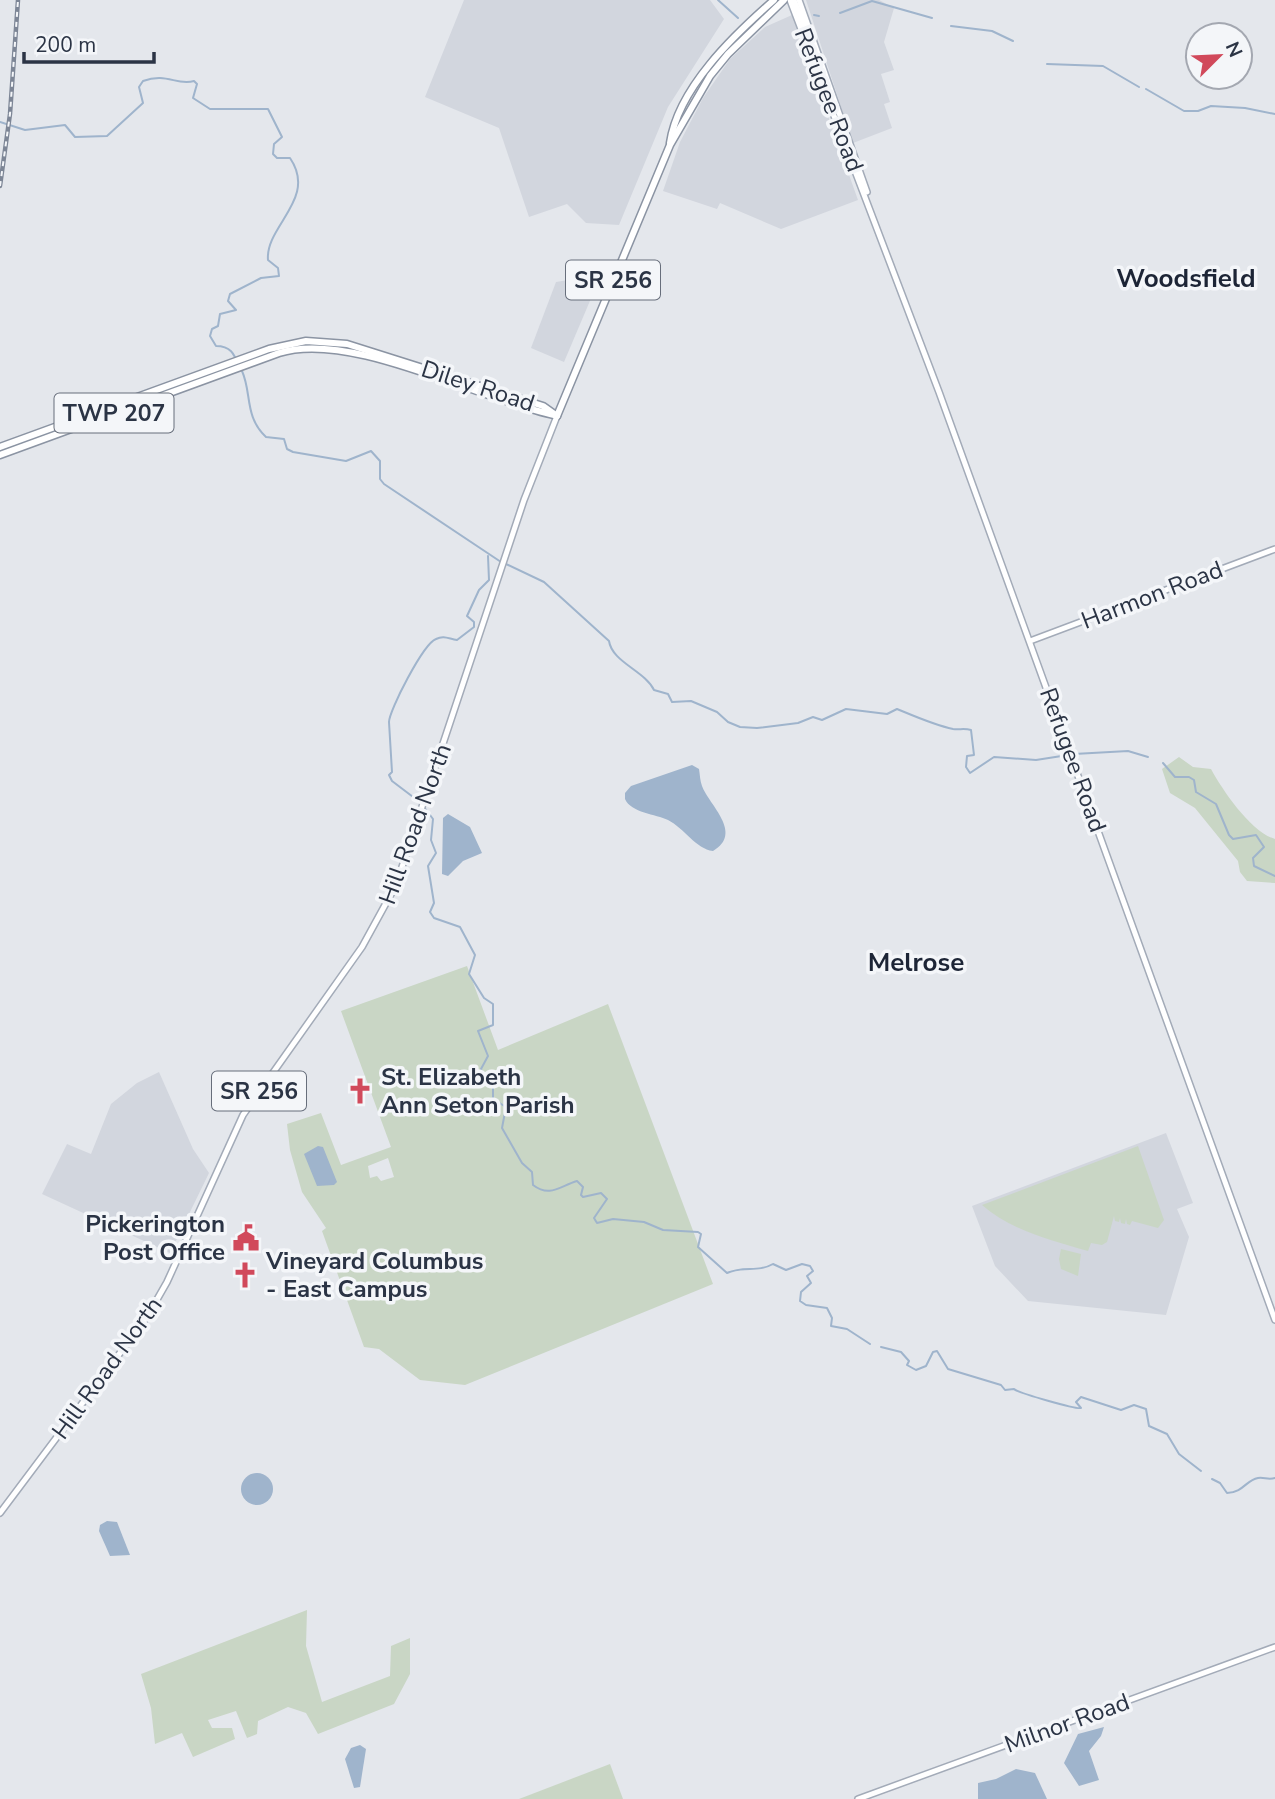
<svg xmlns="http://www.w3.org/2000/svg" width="1275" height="1799" font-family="'Nunito Sans',sans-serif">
<rect width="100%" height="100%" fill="#e4e7ec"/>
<g fill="#d2d6de">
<path d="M 464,0 L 710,0 L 724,19 L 668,107 L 619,225 L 586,223 L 567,204 L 529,217 L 499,128 L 425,97 Z"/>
<path d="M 806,0 L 879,0 L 894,8 L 884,42 L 894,70 L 881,74 L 890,102 L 884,104 L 892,128 L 853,143 Z"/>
<path d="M 792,15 L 858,200 L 781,229 L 720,203 L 717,209 L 663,191 L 680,142 L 703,98 L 730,59 L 765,27 Z"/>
<path d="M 568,280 L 595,289 L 564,362 L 531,348 L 556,282 Z"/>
<path d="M 159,1072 L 193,1149 L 209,1173 L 170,1253 L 42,1194 L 67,1144 L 91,1154 L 111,1104 L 137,1083 Z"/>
<path d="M 1166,1133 L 1193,1203 L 1177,1209 L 1189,1237 L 1166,1315 L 1028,1301 L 995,1266 L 972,1206 Z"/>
</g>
<g fill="#c9d6c5" fill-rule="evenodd">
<path d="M 1179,757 L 1193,767 L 1211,769 C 1223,791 1251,832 1275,839 L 1275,883 L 1247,881 L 1240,872 L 1238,861 L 1195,808 L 1170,793 L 1162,769 Z"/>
<path d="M 467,966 L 498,1050 L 608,1004 L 713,1284 L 465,1385 L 420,1380 L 379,1349 L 364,1347 L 322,1231 L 326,1228 L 302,1192 L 290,1150 L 287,1124 L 321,1113 L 341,1165 L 391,1147 L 341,1011 ZM 388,1158 L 394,1177 L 381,1181 L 377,1176 L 370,1178 L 368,1166 Z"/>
<path d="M 1138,1146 L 1164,1220 L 1158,1228 L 1132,1221 L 1130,1225 L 1127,1224 L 1126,1219 L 1125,1224 L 1121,1223 L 1120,1218 L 1119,1222 L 1115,1221 L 1114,1216 L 1107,1242 L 1102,1245 L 1091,1243 L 1088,1251 C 1051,1240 1012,1231 982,1205 Z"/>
<path d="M 1061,1249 L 1081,1254 L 1078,1276 L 1061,1269 L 1059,1259 Z"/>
<path d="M 307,1610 L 306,1646 L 322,1702 L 390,1676 L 391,1646 L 410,1638 L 410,1674 L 394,1704 L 318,1734 L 306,1713 L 288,1707 L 258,1721 L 257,1734 L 247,1738 L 236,1711 L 208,1720 L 212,1728 L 232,1728 L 235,1739 L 193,1757 L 182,1733 L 155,1744 L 151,1708 L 141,1674 Z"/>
<path d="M 610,1764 L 623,1799 L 519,1799 Z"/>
</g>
<g fill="#9fb4cc">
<path d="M 692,765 L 699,769 C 700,775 700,781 702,786 C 709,805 744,833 713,851 C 696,849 684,828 668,820 C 656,814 631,813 625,799 L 625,793 L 631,786 Z"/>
<path d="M 448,814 L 470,827 L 482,853 L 463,861 L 448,876 L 442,874 L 443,818 Z"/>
<path d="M 318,1146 L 323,1147 L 337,1182 L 334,1185 L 317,1186 L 304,1154 Z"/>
<circle cx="257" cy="1489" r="16"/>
<path d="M 107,1521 L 117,1522 L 130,1555 L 110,1556 L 99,1531 L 100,1525 Z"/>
<path d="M 1104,1727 L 1101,1736 L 1089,1751 L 1099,1780 L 1079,1786 L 1064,1763 L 1078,1734 Z"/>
<path d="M 360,1745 L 366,1749 L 360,1787 L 354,1788 L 345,1759 L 351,1748 Z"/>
<path d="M 1016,1769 L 1035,1773 L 1047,1799 L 978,1799 L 978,1783 L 996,1779 Z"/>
</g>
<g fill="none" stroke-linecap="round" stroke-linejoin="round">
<g stroke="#9fb4cc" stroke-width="2">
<path d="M 718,0 L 738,18"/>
<path d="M 840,13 L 872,1 L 932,18"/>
<path d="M 814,15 L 819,16"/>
<path d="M 951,26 L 992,31 L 1013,41"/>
<path d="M 1047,64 L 1103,66 L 1139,87"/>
<path d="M 1146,89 L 1184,111 L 1198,111 L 1211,106 L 1245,108 L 1275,114"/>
<path d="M 0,122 L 25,130 L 65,125 L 75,137 L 107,136 L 143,103 L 139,87 L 143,81 C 167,72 176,86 194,81 L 197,84 L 193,98 L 210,109 L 268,109 L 282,137 L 274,144 L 273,154 L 277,158 L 290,158 C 318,199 265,226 268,260 L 278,268 L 279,276 L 261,278 L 230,294 L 228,301 L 236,310 L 220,314 L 218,326 L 212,329 L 210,336 L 216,346 C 231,346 234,354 239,366"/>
<path d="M 242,371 C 252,393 244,416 266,437 L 284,439 L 287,449 L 293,452 L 346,461 L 371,451 L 380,461 L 380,479 L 384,484 L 501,562"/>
<path d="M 506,564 L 544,582 L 609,641 C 612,662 645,671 654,690 L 668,694 L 672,702 L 691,701 L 717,712 L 728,722 L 740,727 L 757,728 L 798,723 L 813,717 L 822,720 L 846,709 L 887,714 L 897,709 C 914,716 934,725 953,729 C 959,730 964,728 971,730 L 974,755 L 967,756 L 966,767 L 970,773 L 994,757 L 1036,760 L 1068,755"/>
<path d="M 1074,754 L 1128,751 L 1148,757"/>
<path d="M 1163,763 L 1175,777 L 1189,777 L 1194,780 L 1196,792 L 1216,804 L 1229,835 L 1233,839 L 1256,835 L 1264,847 L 1253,858 L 1254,866 L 1275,876"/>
<path d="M 421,803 L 392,781 L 389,775 L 392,772 C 391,755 390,738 389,722 C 389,711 423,644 436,639 C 444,635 449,639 457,640 L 474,627 L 474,622 L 467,616 L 479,590 L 489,580 L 488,556"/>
<path d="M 424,807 L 433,819 L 431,840 L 436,853 L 428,866 L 434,903 L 430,912 L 434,918 L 460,927 L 475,955 L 469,974 L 484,998 L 493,1004 L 493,1025 L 478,1031 L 488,1056 L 481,1069 L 483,1076 L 493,1083 L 493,1099 L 506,1107 L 502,1128 L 522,1163 L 532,1172 L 533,1185 C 550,1198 560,1186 577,1181 L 583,1187 L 581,1195 L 583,1197 L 601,1193 L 607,1199 L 594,1218 L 597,1223 L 613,1219 L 644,1222 L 663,1230 L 698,1232 L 701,1234 L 698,1247 L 727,1273 C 744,1265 757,1273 773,1264 L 786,1270 L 802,1264 L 810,1266 L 813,1271 L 807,1276 L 811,1283 L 801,1292 L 800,1301 L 806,1305 L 827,1308 L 832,1318 L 831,1326 L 847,1329 L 870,1344"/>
<path d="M 881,1347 L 901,1352 L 909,1361 L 907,1365 L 916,1370 L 926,1366 L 933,1352 L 937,1351 L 948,1369 L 1001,1385 L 1005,1390 L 1014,1389 C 1018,1393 1078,1410 1081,1408 L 1076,1402 L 1081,1397 L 1121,1410 L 1134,1405 L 1146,1409 L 1149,1426 L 1167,1434 L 1179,1454 L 1201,1471"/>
<path d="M 1212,1479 L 1220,1483 L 1227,1493 C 1244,1492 1246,1480 1258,1478 C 1264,1477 1268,1480 1275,1478"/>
</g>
<g stroke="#a3abb8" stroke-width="8">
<g id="major">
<path d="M 790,0 L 939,392 L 1275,1320"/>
<path d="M 794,0 L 824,74"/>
<path d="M 799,0 L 867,192"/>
<path d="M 1030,641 L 1275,549"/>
<path d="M 0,1513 L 147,1317 L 167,1282 L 243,1115 L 362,947 L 396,885 L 524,500 L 557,416"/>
<path d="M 858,1799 L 1275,1647"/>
</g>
</g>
<g stroke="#8b94a3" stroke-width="9">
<g id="highway">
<path d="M 670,143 C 678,88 734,35 774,0"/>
<path d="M 557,416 L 670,145 L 710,76 L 728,54 L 784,0"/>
<path d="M 0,447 L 269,349 L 306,341 L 347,344 L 543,406 L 557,416"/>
<path d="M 0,455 L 279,353 C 350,330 478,399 554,415"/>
</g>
</g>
<use href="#major" stroke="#fff" stroke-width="5"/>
<use href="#highway" stroke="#fff" stroke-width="6"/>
<g stroke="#7d8696" stroke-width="4.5">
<path id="rail" d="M 0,186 L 10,114 L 18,0"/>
</g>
<use href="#rail" stroke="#f4f6f9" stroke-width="2" stroke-dasharray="5" stroke-linecap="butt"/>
</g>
<defs>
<g id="church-bare" transform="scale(2.1)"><path d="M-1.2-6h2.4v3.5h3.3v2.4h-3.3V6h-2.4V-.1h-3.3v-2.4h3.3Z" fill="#d1495b" stroke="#f4f6f9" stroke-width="2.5" paint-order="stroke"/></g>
<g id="civic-bare" transform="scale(2.1)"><path d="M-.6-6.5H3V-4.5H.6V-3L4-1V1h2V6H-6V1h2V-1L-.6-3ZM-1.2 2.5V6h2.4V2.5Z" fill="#d1495b" stroke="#f4f6f9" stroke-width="2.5" paint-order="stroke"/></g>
</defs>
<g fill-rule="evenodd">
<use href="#church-bare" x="360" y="1091"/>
<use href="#civic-bare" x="246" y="1238"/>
<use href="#church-bare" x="245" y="1275"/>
</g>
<g text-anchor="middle" stroke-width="7" stroke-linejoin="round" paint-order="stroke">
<g fill="#f4f6f9" stroke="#676e7b" stroke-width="2">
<rect x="566" y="260.5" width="94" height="39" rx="5"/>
<rect x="54.5" y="393.5" width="119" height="39" rx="5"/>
<rect x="212" y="1071.5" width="94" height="39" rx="5"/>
</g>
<g font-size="23" font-weight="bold" fill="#2b3445">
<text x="613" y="288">SR 256</text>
<text x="114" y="421">TWP 207</text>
<text x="259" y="1099">SR 256</text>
</g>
<g font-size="24" fill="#2b3445" stroke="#f4f6f9">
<text transform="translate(829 100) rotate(69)" y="8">Refugee Road</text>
<text transform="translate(478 386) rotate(18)" y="8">Diley Road</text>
<text transform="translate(1152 595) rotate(-21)" y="8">Harmon Road</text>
<text transform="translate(1073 760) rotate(70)" y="8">Refugee Road</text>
<text transform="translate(415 824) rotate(-70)" y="8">Hill Road North</text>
<text transform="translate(107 1368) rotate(-54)" y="8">Hill Road North</text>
<text transform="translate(1067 1723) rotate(-20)" y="8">Milnor Road</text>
</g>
<g font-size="24" font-weight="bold" fill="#2b3445" stroke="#f4f6f9" text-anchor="start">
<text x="381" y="1085">St. Elizabeth<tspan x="381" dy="28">Ann Seton Parish</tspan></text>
<text x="225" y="1232" text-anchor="end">Pickerington<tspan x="225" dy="28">Post Office</tspan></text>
<text x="266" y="1269">Vineyard Columbus<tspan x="266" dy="28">- East Campus</tspan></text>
</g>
<g font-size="26" font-weight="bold" fill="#1d2536" stroke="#f4f6f9">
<text x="1186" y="287">Woodsfield</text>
<text x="916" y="971">Melrose</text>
</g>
</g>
<g transform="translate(1219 56) rotate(66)"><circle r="33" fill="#f4f6f9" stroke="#a4a8b1" stroke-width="2"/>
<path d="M0-5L12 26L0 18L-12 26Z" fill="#d1495b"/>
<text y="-10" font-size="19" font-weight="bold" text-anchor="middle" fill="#2b3445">N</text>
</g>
<path d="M24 52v10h130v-10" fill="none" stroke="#2b3445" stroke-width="3.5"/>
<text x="35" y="52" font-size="21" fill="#2b3445" stroke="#f4f6f9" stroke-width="5" paint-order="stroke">200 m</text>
</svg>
